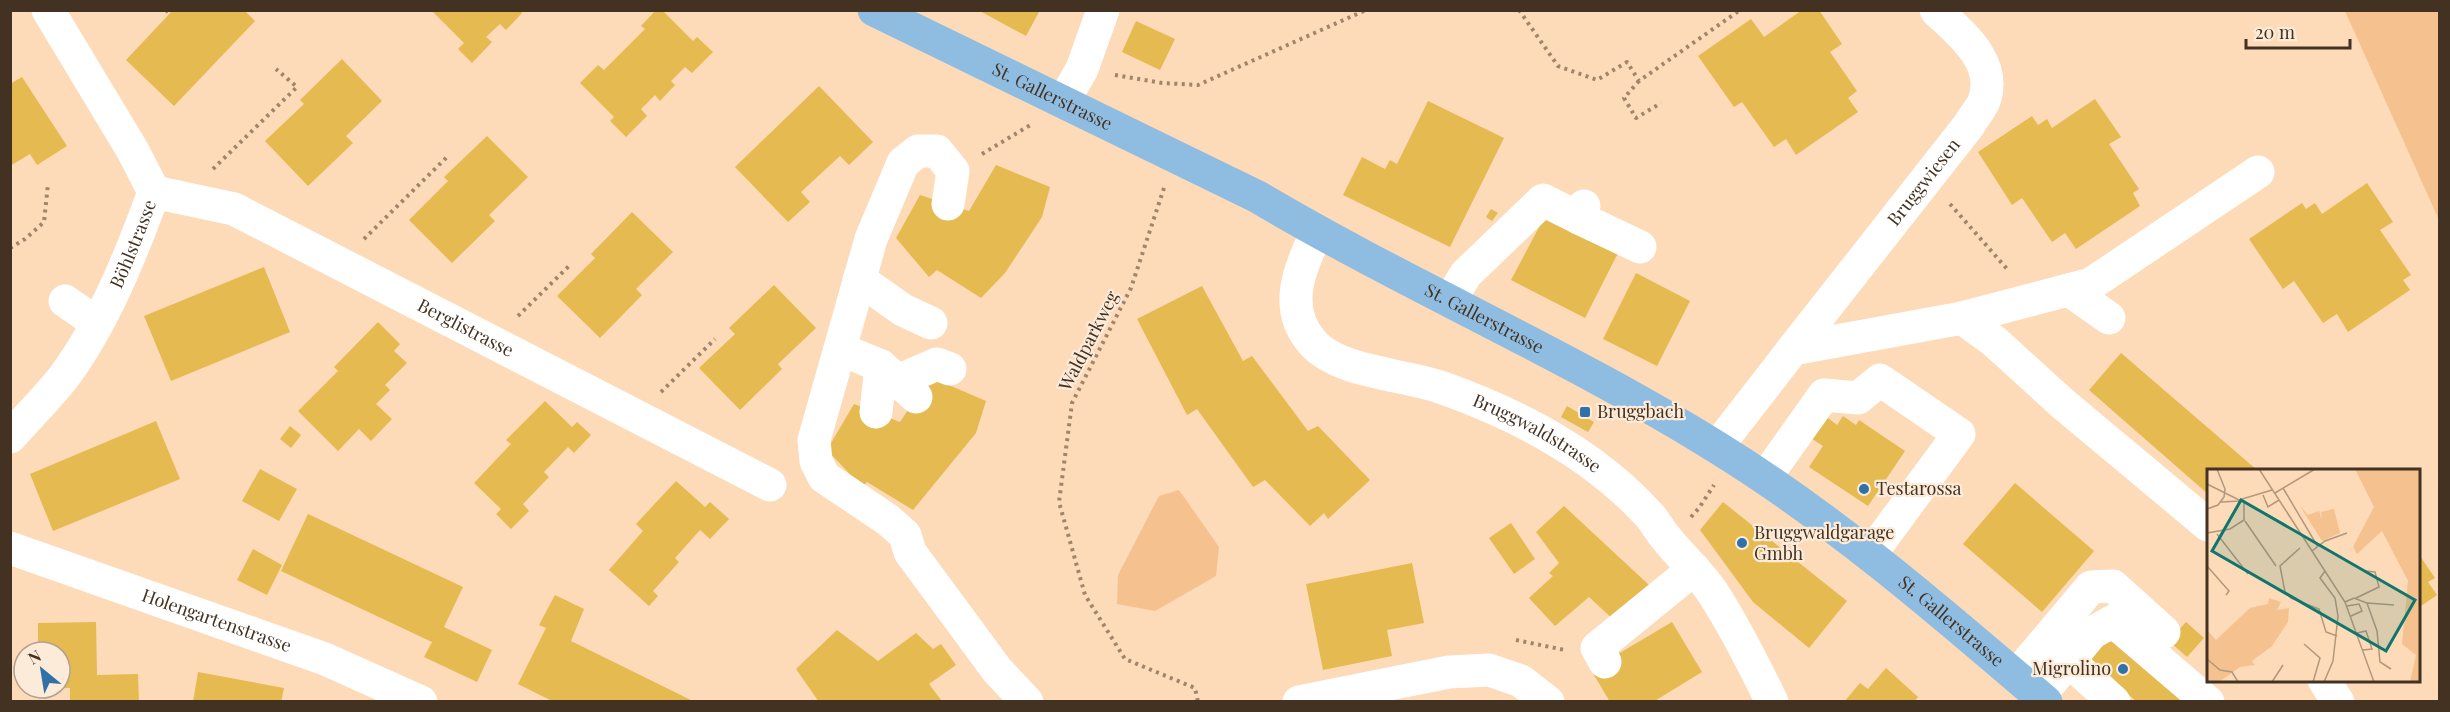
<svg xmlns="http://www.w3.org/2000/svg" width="2450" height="712" font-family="'Playfair Display',serif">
<rect width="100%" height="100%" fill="#fddab8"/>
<g fill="#f5c28f">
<path d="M 2345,11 L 2439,11 L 2439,220 Z"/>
<path d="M 1179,490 L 1219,547 L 1216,576 L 1155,611 L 1117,604 L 1118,575 L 1159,496 Z"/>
</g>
<g fill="#e5ba50">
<path d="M 173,10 L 244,10 L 255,21 L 174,106 L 126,60 Z"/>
<path d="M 431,10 L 520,10 L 522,13 L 506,30 L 500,24 L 486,37 L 492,42 L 472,63 L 458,49 L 464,43 Z"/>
<path d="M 656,10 L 662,10 L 693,41 L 697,37 L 713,52 L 692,73 L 685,67 L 671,81 L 675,85 L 660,101 L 655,95 L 641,109 L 647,116 L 626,137 L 610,121 L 614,117 L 580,83 L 598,65 L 604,70 L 645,29 L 641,26 Z"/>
<path d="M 978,10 L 1040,10 L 1026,36 Z"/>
<path d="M 1802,10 L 1819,10 L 1842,44 L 1830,52 L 1857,91 L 1848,98 L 1858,112 L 1796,155 L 1786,139 L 1774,147 L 1742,102 L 1734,107 L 1698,56 L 1751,19 L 1764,37 Z"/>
<path d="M 1136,21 L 1175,39 L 1160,70 L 1122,52 Z"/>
<path d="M 342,59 L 382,101 L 346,136 L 353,143 L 308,186 L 265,141 L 304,104 L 300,100 Z"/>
<path d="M 22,77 L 67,146 L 37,165 L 30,154 L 10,166 L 10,84 Z"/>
<path d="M 819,86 L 873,142 L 849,165 L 840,156 L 801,192 L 810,202 L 788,222 L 735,167 Z"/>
<path d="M 2095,99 L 2121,137 L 2109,144 L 2139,189 L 2133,193 L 2140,206 L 2076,249 L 2065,233 L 2052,242 L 2022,198 L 2012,205 L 1978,152 L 2032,116 L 2038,125 L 2047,119 L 2052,128 Z"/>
<path d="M 1428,101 L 1504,138 L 1450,247 L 1343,195 L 1362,157 L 1385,169 L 1390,160 L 1397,164 Z"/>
<path d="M 487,136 L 528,177 L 489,215 L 495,221 L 452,263 L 409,220 L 448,181 L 444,177 Z"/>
<path d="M 996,165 L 1050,187 L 1042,217 L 1005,273 L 981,298 L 937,270 L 929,277 L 896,238 L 920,195 L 969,211 Z"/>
<path d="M 2367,183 L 2393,222 L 2380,230 L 2411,275 L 2403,280 L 2410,290 L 2348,332 L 2337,314 L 2323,323 L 2294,281 L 2283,289 L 2249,239 L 2302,203 L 2306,209 L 2315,203 L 2322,214 Z"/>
<path d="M 1491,209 L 1498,213 L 1492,221 L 1486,217 Z"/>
<path d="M 632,212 L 673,252 L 636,289 L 642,295 L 600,338 L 557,296 L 595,258 L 591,254 Z"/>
<path d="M 1546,214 L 1619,251 L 1585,318 L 1511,280 Z"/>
<path d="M 264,267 L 290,332 L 171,381 L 144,316 Z"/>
<path d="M 1636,273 L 1690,301 L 1657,366 L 1603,339 Z"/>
<path d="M 774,285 L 816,328 L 778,364 L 782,369 L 740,410 L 699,368 L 735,334 L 729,328 Z"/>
<path d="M 1202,286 L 1243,361 L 1252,356 L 1308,431 L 1318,426 L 1370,480 L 1328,519 L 1324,513 L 1310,526 L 1265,480 L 1253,487 L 1197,409 L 1187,415 L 1137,319 Z"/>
<path d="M 378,322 L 400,344 L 394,351 L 407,363 L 385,385 L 390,390 L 376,404 L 392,419 L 371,441 L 359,429 L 338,451 L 298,411 L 338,371 L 334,367 Z"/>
<path d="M 2121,353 L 2257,470 L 2208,470 L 2208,494 L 2089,390 Z"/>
<path d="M 930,377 L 986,401 L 976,433 L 913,510 L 867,482 L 862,487 L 827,450 L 854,404 L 900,422 Z"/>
<path d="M 545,401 L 572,427 L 577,422 L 591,435 L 574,453 L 568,447 L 544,472 L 549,477 L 523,504 L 529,511 L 511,529 L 496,514 L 501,509 L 474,483 L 511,444 L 506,440 Z"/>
<path d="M 1567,406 L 1594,422 L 1588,432 L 1561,417 Z"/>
<path d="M 1824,415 L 1837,425 L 1843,416 L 1856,425 L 1859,420 L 1905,451 L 1868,506 L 1809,467 L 1823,446 L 1809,437 Z"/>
<path d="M 156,421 L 180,479 L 53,531 L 30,474 Z"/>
<path d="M 290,426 L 301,435 L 291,448 L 280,439 Z"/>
<path d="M 260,469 L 297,489 L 279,521 L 242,501 Z"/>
<path d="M 676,481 L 705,507 L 710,502 L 729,519 L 710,539 L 700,530 L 675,558 L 679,562 L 653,591 L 658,596 L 649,606 L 609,570 L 643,531 L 636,524 Z"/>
<path d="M 2015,483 L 2094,551 L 2042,612 L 1963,544 Z"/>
<path d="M 1723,502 L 1847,601 L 1809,648 L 1753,602 L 1700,530 Z"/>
<path d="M 1564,506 L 1649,585 L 1615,621 L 1589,597 L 1555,626 L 1529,598 L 1553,576 L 1549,573 L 1559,563 L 1536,532 Z"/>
<path d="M 308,514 L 463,587 L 444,627 L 492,650 L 477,682 L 424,657 L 432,642 L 281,571 Z"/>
<path d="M 1511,523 L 1535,559 L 1514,574 L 1489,538 Z"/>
<path d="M 253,549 L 282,565 L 267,595 L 237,580 Z"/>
<path d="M 2418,553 L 2435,578 L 2428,582 L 2437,595 L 2418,608 Z"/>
<path d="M 1412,563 L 1424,623 L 1387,630 L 1392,656 L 1323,670 L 1306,584 Z"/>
<path d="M 555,595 L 584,609 L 571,641 L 695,702 L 554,702 L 518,684 L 546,628 L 539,625 Z"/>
<path d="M 96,622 L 97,675 L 138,674 L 139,702 L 70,702 L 70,688 L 60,688 L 60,652 L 38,652 L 38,623 Z"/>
<path d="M 1672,622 L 1702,672 L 1653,702 L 1610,702 L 1591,670 Z"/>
<path d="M 2186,622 L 2204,638 L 2187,657 L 2169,641 Z"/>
<path d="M 837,630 L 878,661 L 916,633 L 933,649 L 941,644 L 956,665 L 929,684 L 941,700 L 819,702 L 796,669 Z"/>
<path d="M 2117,641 L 2193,702 L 2137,702 L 2090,661 L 2105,642 Z"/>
<path d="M 1886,668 L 1918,697 L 1914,702 L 1844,702 L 1860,683 L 1868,689 Z"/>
<path d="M 198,672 L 284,688 L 281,702 L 193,702 Z"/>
</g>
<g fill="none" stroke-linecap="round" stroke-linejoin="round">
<g stroke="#9f856b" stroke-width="4" stroke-dasharray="3 4.5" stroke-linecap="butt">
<path d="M 166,10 L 170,14"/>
<path d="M 1519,10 L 1558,66 L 1597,80 L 1627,62 L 1639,81 L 1740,10"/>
<path d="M 1115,75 L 1162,83 L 1198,85 L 1366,10"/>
<path d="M 1639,81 L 1624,98 L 1636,118 L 1661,103"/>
<path d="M 982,154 L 1032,124"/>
<path d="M 213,169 L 297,87 L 276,69"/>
<path d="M 1164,188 L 1131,288 L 1072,403 L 1059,502 L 1085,595 L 1125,659 L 1195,688 L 1198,702"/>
<path d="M 1950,204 L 2008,270"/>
<path d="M 364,239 L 449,155"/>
<path d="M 10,248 L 25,239 L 44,222 L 48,184"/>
<path d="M 518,316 L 570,265"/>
<path d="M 661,392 L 715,339"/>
<path d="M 1691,517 L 1699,508 L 1714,485"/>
<path d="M 1516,640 L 1565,650"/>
</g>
<g stroke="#fff" stroke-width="33">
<path d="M 1063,102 L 1082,69 L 1103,10"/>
<path id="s1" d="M 154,192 L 234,209 L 770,485"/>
<path d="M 948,204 L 953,171 L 937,151 L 918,151 L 903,163 L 871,239 L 814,440 L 816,461 L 824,477 L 888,520 L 905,535 L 910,552 L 997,670 L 1027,702"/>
<path d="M 1579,218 L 1640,247"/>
<path id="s2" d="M 1317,232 C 1300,267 1282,308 1312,342 C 1338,373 1405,374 1443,388 C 1519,415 1595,455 1650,516 C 1656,523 1660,531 1666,538 C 1681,557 1700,573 1713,593 C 1735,627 1754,665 1772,702"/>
<path d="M 859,279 L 903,310 L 931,323"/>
<path d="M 2069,290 L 2109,318"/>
<path d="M 1450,300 L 1466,274 L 1543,200 L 1579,218 L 1584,206"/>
<path d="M 65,301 L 97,323"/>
<path d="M 1962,318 L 2091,284 L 2258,172"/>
<path d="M 840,349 L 881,366 L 916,397"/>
<path id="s3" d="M 1793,349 L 1969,125 C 1973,117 1981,109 1984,101 C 1998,62 1961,34 1936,10"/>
<path d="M 898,381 L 937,364 L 950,369"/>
<path d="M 876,412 L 881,366"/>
<path id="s4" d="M 10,437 C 28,417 47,398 63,378 C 104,323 131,255 154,192 L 133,151 L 48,10"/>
<path d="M 1717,447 L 1793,349 L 1962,318 L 1995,342 L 2062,403 L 2208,525"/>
<path d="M 1765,478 L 1824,395 L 1858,398 L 1880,380 L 1959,434 L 1870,555"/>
<path id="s5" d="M 10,548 L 325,659 L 421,702"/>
<path d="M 2069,661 L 2114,702"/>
<path d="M 1605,662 L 1597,648 L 1694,569"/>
<path d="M 2016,676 L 2091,587 L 2113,586 L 2164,632"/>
<path d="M 2324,680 L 2338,702"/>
<path d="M 2039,696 L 2092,633 L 2113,621 L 2208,702"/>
<path d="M 1299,702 L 1449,672 L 1489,670 L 1521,681 L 1548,702"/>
</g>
<path stroke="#8fbce1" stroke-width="33" id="s6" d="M 874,10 L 1258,197 C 1408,286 1569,355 1718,448 C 1836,521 1941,612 2046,702"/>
</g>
<g fill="#3071a7" stroke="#fdebda" stroke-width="2">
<rect x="1579" y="406" width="12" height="12" rx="3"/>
<circle cx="1864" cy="489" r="6"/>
<circle cx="1742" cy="543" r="6"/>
<circle cx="2123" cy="669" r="6"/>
</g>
<g text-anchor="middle" stroke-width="4.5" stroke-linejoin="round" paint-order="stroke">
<g font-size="18" fill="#433221" stroke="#fdebda">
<text dy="6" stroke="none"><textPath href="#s6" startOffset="198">St. Gallerstrasse</textPath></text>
<text dy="6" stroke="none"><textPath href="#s3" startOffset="212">Bruggwiesen</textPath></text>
<text dy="6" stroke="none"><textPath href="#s4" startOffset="231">Böhlstrasse</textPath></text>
<text dy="6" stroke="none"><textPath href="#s6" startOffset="684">St. Gallerstrasse</textPath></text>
<text dy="6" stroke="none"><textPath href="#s1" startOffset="342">Berglistrasse</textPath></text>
<text transform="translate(1089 341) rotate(-63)" y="6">Waldparkweg</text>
<text dy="6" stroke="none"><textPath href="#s2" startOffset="363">Bruggwaldstrasse</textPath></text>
<text dy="6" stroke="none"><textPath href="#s5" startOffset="219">Holengartenstrasse</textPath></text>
<text dy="6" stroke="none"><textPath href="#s6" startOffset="1242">St. Gallerstrasse</textPath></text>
</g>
<g font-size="18" fill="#433221" stroke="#fdebda" text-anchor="start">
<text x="1597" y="418">Bruggbach</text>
<text x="1876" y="495">Testarossa</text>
<text x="1754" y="539">Bruggwaldgarage<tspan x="1754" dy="21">Gmbh</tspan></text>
<text x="2111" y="675" text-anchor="end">Migrolino</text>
</g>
</g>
<g transform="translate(2207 469)">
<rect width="213" height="213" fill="#fddab8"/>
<path d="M 148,0 L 213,0 L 213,213 L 203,213 L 209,186 L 195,175 L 201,112 L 175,62 L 150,85 L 146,78 L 167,38 ZM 93,37 L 101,46 L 112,42 L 115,51 L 114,43 L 127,40 L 133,64 L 115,72 ZM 62,129 L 74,133 L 70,141 L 82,139 L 81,153 L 65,177 L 45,192 L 48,196 L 33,198 L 12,213 L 0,213 L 0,161 L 9,171 L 43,139 L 61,135 Z" fill="#f5c28f"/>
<path fill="none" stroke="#b3977c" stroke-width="1.5" d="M 52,0 L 138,133 L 167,213M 0,15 L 32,31 L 65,21M 76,19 L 111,78M 68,24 L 108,0M 56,26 L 61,38 L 72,31M 14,33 L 32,32M 0,40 L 11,36 L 17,28 L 18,20 L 10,0M 38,52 L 69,97M 0,64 L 23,60 L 37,51 L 37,31M 10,65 L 41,105M 93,79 L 73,97 L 78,123 L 84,129 L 112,140 L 119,163 L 130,167M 105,82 L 118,72 L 140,64M 0,97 L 22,122 L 19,126M 149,129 L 172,118 L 168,103 L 159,102M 138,133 L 147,129 L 160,134 L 170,162 L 173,193 L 184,200M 160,134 L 187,136M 140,137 L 152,135 L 155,142 L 144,147M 150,164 L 159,162 L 165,180 L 156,181M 97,175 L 113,189 L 106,213M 0,190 L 13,201 L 25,203 L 31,213M 65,213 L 76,196M 117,213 L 126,192 L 131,147 L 128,129 L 113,109 L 118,102"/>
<path fill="#0f766e" fill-opacity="0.15" stroke="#0f766e" stroke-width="3" d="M 34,31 L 208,131 L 179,182 L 5,82 Z"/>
<rect width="213" height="213" fill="none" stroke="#433221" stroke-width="3"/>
</g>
<rect width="2450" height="712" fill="none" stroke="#433221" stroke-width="24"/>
<g transform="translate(42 670) rotate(330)"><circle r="28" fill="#fdebda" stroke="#b3a190" stroke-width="1.5"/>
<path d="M0-4.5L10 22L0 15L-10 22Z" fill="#3071a7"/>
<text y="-9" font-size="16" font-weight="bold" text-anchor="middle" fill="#433221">N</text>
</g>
<path d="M2246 39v9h104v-9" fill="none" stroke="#433221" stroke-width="3"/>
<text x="2255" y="39" font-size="18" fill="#433221" stroke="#fdebda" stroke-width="4.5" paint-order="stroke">20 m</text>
</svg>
